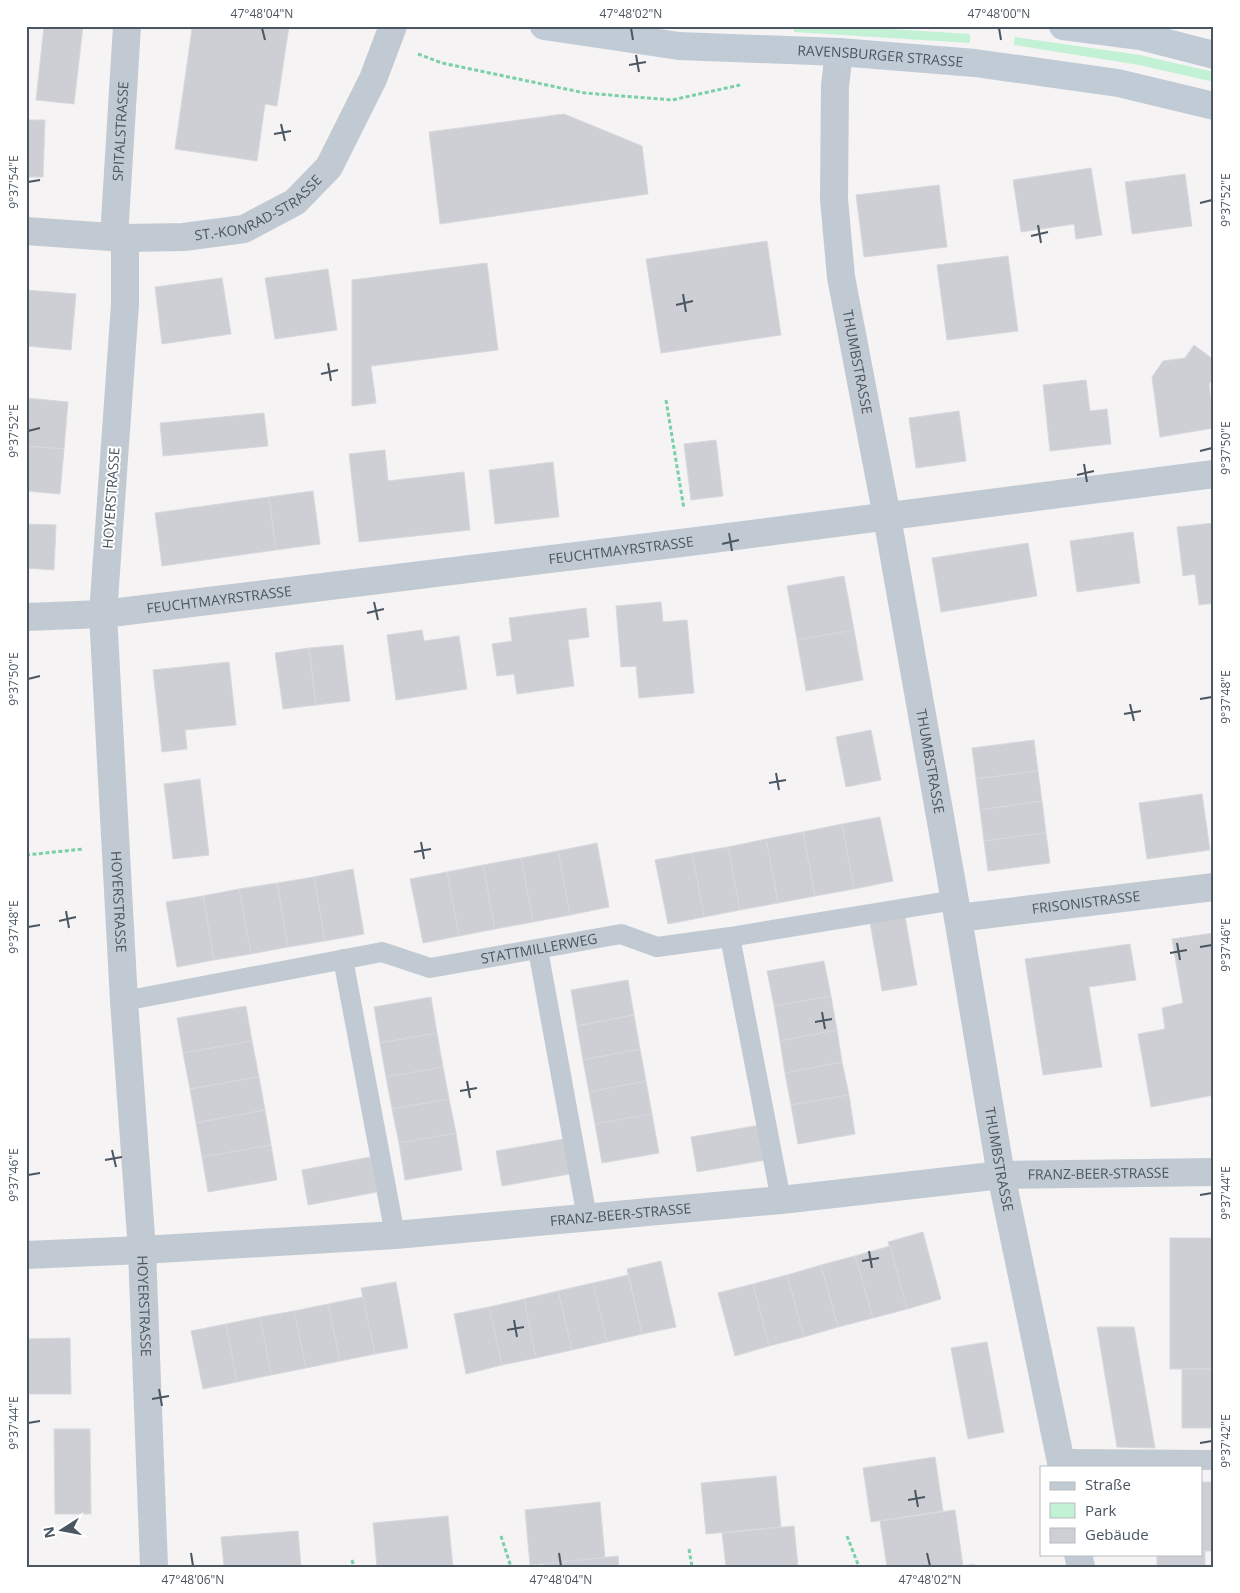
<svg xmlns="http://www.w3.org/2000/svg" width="1240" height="1593" font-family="'Open Sans',sans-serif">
<rect width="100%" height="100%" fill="#f5f3f3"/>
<g fill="#c3f1d5">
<path d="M 794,26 L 860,27 L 970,34 L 970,43 L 794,32 Z"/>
<path d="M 1015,37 L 1140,55 L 1214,72 L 1214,82 L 1139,65 L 1014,45 Z"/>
</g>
<g fill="#cdcfd5" stroke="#d7d9de">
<path d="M 44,26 L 83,26 L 74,104 L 36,100 Z"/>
<path d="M 289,26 L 277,106 L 265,104 L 257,161 L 175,149 L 192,29 L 178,26 Z"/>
<path d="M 564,114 L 642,146 L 648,194 L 440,224 L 429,132 Z"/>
<path d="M 26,120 L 45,120 L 43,177 L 26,177 Z"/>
<path d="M 1091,168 L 1102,235 L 1076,239 L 1074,224 L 1021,232 L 1013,180 Z"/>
<path d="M 1185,174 L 1192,226 L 1132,234 L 1125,182 Z"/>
<path d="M 939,185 L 947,247 L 864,257 L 856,195 Z"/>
<path d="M 767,241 L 781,335 L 661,353 L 646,259 Z"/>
<path d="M 1008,256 L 1018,331 L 947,340 L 937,265 Z"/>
<path d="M 487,263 L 498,350 L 371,366 L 376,403 L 352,406 L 352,280 Z"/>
<path d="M 328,269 L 337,330 L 275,339 L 265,278 Z"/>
<path d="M 222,278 L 231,334 L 162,344 L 155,287 Z"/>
<path d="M 26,290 L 76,294 L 71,350 L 26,346 Z"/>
<path d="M 1194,345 L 1214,360 L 1214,378 L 1209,384 L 1214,428 L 1160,437 L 1152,377 L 1163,361 L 1185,358 Z"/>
<path d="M 1086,380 L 1090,411 L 1107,409 L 1111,444 L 1050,451 L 1043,385 Z"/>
<path d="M 26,398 L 68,402 L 64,449 L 26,446 Z"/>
<path d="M 959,411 L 966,461 L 916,468 L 909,418 Z"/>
<path d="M 264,413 L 268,446 L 163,456 L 160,423 Z"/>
<path d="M 716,440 L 723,496 L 691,500 L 684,444 Z"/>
<path d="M 26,446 L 64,449 L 60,494 L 26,491 Z"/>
<path d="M 385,450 L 388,481 L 464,472 L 470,530 L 359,542 L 349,454 Z"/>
<path d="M 553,462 L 559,517 L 495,524 L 489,470 Z"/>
<path d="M 313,491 L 320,544 L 276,550 L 269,497 Z"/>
<path d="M 269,497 L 276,550 L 162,566 L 155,513 Z"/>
<path d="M 1214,523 L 1214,603 L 1199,605 L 1195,574 L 1183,576 L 1177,527 Z"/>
<path d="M 26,524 L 56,525 L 54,570 L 26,568 Z"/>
<path d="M 1133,532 L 1140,583 L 1077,592 L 1070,541 Z"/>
<path d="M 1028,543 L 1037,596 L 941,612 L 932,558 Z"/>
<path d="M 844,576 L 854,630 L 797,640 L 787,586 Z"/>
<path d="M 661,602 L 663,622 L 687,620 L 694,693 L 639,698 L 636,666 L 621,667 L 616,606 Z"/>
<path d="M 586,608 L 589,637 L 568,640 L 574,686 L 517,694 L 514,674 L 497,676 L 492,644 L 512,641 L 509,618 Z"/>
<path d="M 422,630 L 424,641 L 459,636 L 467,689 L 396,700 L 387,635 Z"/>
<path d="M 854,630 L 863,680 L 806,691 L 797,640 Z"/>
<path d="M 343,645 L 350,701 L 316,705 L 309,648 Z"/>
<path d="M 309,648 L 316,705 L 283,709 L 275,653 Z"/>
<path d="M 229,662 L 236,725 L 185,730 L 187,749 L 162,752 L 153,670 Z"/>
<path d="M 871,730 L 881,780 L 846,787 L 836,737 Z"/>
<path d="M 1034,740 L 1038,771 L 976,779 L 972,748 Z"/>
<path d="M 1038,771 L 1042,801 L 980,810 L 976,779 Z"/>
<path d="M 200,779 L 209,855 L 173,859 L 164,784 Z"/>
<path d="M 1202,794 L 1210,850 L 1147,859 L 1139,803 Z"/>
<path d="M 1042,801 L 1046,833 L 984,841 L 980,810 Z"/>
<path d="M 880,817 L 893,881 L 854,889 L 842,824 Z"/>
<path d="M 842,824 L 854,889 L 815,896 L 803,832 Z"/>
<path d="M 803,832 L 815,896 L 778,903 L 766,839 Z"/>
<path d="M 1046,833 L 1050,863 L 988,871 L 984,841 Z"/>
<path d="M 766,839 L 778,903 L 740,910 L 728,847 Z"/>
<path d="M 597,843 L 609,907 L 570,915 L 558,851 Z"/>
<path d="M 728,847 L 740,910 L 704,917 L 692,853 Z"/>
<path d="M 558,851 L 570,915 L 533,922 L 521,858 Z"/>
<path d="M 692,853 L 704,917 L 668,924 L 655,860 Z"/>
<path d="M 521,858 L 533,922 L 495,929 L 483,865 Z"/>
<path d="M 483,865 L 495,929 L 459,936 L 447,872 Z"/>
<path d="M 353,869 L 364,934 L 325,941 L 314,877 Z"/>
<path d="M 447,872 L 459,936 L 423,943 L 410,879 Z"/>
<path d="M 314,877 L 325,941 L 288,947 L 277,883 Z"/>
<path d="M 277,883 L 288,947 L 251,954 L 239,889 Z"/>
<path d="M 239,889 L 251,954 L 214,960 L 203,896 Z"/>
<path d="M 203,896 L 214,960 L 177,967 L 166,902 Z"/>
<path d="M 905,916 L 917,985 L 882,991 L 870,922 Z"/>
<path d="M 1214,933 L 1214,1095 L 1151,1107 L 1138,1034 L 1165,1029 L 1162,1008 L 1183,1003 L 1172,939 Z"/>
<path d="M 1130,944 L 1136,980 L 1089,987 L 1102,1067 L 1043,1075 L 1025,959 Z"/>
<path d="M 824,961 L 831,996 L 774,1006 L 767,971 Z"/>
<path d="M 628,980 L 634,1015 L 577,1026 L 571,990 Z"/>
<path d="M 831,996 L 837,1030 L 780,1041 L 774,1006 Z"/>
<path d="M 431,997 L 437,1033 L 380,1043 L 374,1007 Z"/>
<path d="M 246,1006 L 252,1041 L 183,1053 L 177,1018 Z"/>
<path d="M 634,1015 L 640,1049 L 583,1060 L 577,1026 Z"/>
<path d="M 837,1030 L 842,1062 L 785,1073 L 780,1041 Z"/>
<path d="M 437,1033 L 443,1067 L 386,1077 L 380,1043 Z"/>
<path d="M 252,1041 L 259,1077 L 190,1089 L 183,1053 Z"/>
<path d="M 640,1049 L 646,1081 L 589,1092 L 583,1060 Z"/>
<path d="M 842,1062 L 849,1095 L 791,1105 L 785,1073 Z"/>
<path d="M 443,1067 L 449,1099 L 392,1109 L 386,1077 Z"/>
<path d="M 259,1077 L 265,1110 L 196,1123 L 190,1089 Z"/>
<path d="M 646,1081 L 652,1114 L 595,1124 L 589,1092 Z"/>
<path d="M 849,1095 L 855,1134 L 798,1144 L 791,1105 Z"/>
<path d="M 449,1099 L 456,1133 L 399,1143 L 392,1109 Z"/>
<path d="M 265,1110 L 271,1145 L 202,1157 L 196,1123 Z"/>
<path d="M 652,1114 L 659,1153 L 602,1163 L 595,1124 Z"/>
<path d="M 760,1125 L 766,1160 L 697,1172 L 691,1137 Z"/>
<path d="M 456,1133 L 462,1170 L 405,1180 L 399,1143 Z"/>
<path d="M 564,1139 L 570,1174 L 502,1186 L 496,1151 Z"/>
<path d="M 271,1145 L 277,1180 L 208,1192 L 202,1157 Z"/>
<path d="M 370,1157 L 377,1192 L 308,1205 L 302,1170 Z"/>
<path d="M 923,1232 L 941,1299 L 907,1309 L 888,1242 Z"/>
<rect x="1170" y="1238" width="44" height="131"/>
<path d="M 890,1246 L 907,1309 L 873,1318 L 855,1256 Z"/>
<path d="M 855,1256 L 873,1318 L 838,1327 L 821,1265 Z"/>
<path d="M 661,1261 L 676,1327 L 642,1334 L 627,1269 Z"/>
<path d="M 821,1265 L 838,1327 L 804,1337 L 787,1275 Z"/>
<path d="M 628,1275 L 642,1334 L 607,1342 L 593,1283 Z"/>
<path d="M 787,1275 L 804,1337 L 769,1346 L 753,1284 Z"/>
<path d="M 396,1282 L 408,1348 L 375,1354 L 361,1288 Z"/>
<path d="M 593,1283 L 607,1342 L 572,1350 L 558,1291 Z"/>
<path d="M 753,1284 L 769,1346 L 735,1356 L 718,1293 Z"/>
<path d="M 558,1291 L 572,1350 L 536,1358 L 524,1299 Z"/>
<path d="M 363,1297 L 375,1354 L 340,1361 L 328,1304 Z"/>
<path d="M 524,1299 L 536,1358 L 502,1365 L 489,1307 Z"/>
<path d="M 328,1304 L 340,1361 L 306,1368 L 294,1311 Z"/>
<path d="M 489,1307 L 502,1365 L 466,1374 L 454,1314 Z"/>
<path d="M 294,1311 L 306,1368 L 271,1375 L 260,1317 Z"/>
<path d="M 260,1317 L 271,1375 L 237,1382 L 226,1324 Z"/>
<path d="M 226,1324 L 237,1382 L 203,1389 L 191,1331 Z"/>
<path d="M 1097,1327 L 1134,1327 L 1155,1448 L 1117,1447 Z"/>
<path d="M 70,1338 L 71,1394 L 26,1394 L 26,1339 Z"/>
<path d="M 987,1342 L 1004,1432 L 968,1439 L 951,1348 Z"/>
<rect x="1182" y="1369" width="32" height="59"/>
<path d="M 54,1429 L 90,1429 L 91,1514 L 55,1514 Z"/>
<path d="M 935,1457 L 943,1511 L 871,1522 L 863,1468 Z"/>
<path d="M 776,1476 L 781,1527 L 706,1534 L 701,1483 Z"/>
<rect x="1201" y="1482" width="13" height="69"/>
<path d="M 600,1502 L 605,1558 L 530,1565 L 525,1510 Z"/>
<path d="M 955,1510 L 963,1566 L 887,1567 L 880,1521 Z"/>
<path d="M 448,1516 L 453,1567 L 377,1567 L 373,1523 Z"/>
<path d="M 794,1526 L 798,1567 L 726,1567 L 722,1533 Z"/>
<path d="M 298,1531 L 301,1567 L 224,1567 L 221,1537 Z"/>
<path d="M 1201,1551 L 1205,1551 L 1205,1567 L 1157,1567 L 1157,1554 L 1201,1554 Z"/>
<path d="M 618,1556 L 619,1567 L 543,1567 L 543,1564 Z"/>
<path d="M 974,1564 L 974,1567 L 956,1567 L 963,1566 Z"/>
</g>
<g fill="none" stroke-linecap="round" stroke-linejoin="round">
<g stroke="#7ad0a6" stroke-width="3" stroke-dasharray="4 2.5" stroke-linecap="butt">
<path d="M 418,54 L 442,63 L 585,93 L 672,100 L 740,85"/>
<path d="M 666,400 L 684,509"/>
<path d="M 26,855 L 83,849"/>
<path d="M 501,1536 L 511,1567"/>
<path d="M 847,1536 L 859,1567"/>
<path d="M 689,1549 L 692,1567"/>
<path d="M 352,1560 L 354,1567"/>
</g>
<g stroke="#c1cad2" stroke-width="20">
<path d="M 730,937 L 781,1200"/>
<path d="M 538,950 L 587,1217"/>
<path d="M 343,959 L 395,1235"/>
<path id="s1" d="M 124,1001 L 382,952 L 430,968 L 621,934 L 657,947 L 730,937 L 955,900"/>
<path d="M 1061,1459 L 1214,1460"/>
</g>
<g stroke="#c1cad2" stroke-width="28">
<path id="s2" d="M 839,52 L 835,86 L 834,199 L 841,277 L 887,517 L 958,918 L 1001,1175 L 1062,1467"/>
<path id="s3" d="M 26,231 L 125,238 L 184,237 L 244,229 L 295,202 L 329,167 L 373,79 L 393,26"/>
<path id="s4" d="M 114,237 L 127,26"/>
<path id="s5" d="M 125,238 L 125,304 L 103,614 L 124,1001 L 142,1250 L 154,1567"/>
<path id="s6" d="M 26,617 L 103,614 L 689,542 L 1214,474"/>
<path id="s7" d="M 958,918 L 1214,887"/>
<path id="s8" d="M 26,1255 L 142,1250 L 395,1235 L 781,1200 L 1001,1175 L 1214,1172"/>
<path d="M 1078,1554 L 1081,1567"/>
</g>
<g stroke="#c1cbd6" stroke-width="28">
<path id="s9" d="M 544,26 L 679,46 L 839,52 L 975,63 L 1118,83 L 1214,106"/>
<path d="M 1063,26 L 1140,36 L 1214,55"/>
</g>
</g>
<path fill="none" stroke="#4a5661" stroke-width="2" d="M 262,28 L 265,40M 631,28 L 633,40M 999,28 L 1001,40M 636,55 L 639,72M 629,65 L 646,62M 281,124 L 285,141M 274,134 L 291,131M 28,182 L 40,180M 1200,203 L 1212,200M 1038,225 L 1041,243M 1031,236 L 1048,232M 683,294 L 686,312M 676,305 L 693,301M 328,363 L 331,381M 321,374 L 338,370M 28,431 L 40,428M 1200,451 L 1212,448M 1084,464 L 1087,482M 1077,475 L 1094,471M 729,533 L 732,551M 722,544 L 739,540M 374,602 L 378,620M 367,613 L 384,609M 28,679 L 40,676M 1200,699 L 1212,697M 1130,704 L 1134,721M 1124,714 L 1141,711M 776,773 L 779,790M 769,783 L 786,780M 421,842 L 424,859M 414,852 L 431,849M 66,911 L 69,928M 59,921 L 76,917M 28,927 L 40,925M 1177,943 L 1180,960M 1200,947 L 1212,945M 1170,953 L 1187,950M 822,1012 L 825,1029M 815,1022 L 832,1019M 467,1081 L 470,1098M 460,1091 L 477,1088M 112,1150 L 116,1167M 105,1160 L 122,1157M 28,1175 L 40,1173M 1200,1195 L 1212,1193M 869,1251 L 872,1268M 862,1261 L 879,1258M 514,1320 L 517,1337M 507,1330 L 524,1327M 159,1389 L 162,1406M 152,1399 L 169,1396M 28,1423 L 40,1421M 1200,1443 L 1212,1441M 915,1490 L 918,1507M 908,1500 L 925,1497M 191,1553 L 193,1566M 559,1553 L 561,1566M 927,1553 L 930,1566"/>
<g text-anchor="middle" stroke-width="4" stroke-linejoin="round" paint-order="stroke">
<g font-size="14" fill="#4a5661" stroke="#fff">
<text dy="5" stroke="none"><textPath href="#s9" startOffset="338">RAVENSBURGER STRASSE</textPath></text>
<text dy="5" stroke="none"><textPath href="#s4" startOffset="106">SPITALSTRASSE</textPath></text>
<text dy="5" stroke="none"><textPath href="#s3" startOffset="240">ST.-KONRAD-STRASSE</textPath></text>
<text dy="5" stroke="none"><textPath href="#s2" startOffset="312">THUMBSTRASSE</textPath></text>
<text transform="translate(111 498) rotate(-86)" y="5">HOYERSTRASSE</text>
<text dy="5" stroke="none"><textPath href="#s6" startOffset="599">FEUCHTMAYRSTRASSE</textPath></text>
<text dy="5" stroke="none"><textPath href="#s6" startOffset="194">FEUCHTMAYRSTRASSE</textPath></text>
<text dy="5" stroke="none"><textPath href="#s2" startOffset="718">THUMBSTRASSE</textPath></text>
<text dy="5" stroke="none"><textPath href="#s5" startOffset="665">HOYERSTRASSE</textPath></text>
<text dy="5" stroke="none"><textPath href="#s7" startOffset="129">FRISONISTRASSE</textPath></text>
<text dy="5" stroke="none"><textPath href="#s1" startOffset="424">STATTMILLERWEG</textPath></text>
<text dy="5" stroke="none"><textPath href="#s2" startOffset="1122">THUMBSTRASSE</textPath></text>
<text dy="5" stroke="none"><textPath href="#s8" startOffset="1076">FRANZ-BEER-STRASSE</textPath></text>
<text dy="5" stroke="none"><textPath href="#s8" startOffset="596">FRANZ-BEER-STRASSE</textPath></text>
<text dy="5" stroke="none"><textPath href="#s5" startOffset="1070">HOYERSTRASSE</textPath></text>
</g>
</g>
<rect width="1240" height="1593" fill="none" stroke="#ffffff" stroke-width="55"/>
<rect x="1040" y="1466" width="162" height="90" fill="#ffffff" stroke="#b7bbc0"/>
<rect x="1050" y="1482" width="25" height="8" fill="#c1cbd6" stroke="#b7bbc0"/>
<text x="1085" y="1490" font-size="15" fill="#4a5661">Straße</text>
<rect x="1050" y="1503" width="25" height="15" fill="#c3f1d5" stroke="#b7bbc0"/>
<text x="1085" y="1516" font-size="15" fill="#4a5661">Park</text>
<rect x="1050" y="1528" width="25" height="15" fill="#cdcfd5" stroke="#b7bbc0"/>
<text x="1085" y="1540" font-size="15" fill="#4a5661">Gebäude</text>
<g transform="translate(62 1530) rotate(259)" stroke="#ffffff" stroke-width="4" paint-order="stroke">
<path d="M0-4L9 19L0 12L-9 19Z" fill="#4a5661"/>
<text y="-8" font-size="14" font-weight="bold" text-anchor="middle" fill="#4a5661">N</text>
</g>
<rect x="28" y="28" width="1184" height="1538" fill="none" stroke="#4a5661" stroke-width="2"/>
<g font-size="12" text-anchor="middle" fill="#4a5661">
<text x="262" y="18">47°48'04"N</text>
<text x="631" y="18">47°48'02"N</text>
<text x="999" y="18">47°48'00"N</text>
<text transform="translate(14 182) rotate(-90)" y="4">9°37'54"E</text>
<text transform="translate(1226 200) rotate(-90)" y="4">9°37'52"E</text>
<text transform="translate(14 431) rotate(-90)" y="4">9°37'52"E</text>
<text transform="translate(1226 448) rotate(-90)" y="4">9°37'50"E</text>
<text transform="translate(14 679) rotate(-90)" y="4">9°37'50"E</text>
<text transform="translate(1226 697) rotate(-90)" y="4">9°37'48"E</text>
<text transform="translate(14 927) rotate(-90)" y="4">9°37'48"E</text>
<text transform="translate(1226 945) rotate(-90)" y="4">9°37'46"E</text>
<text transform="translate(14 1175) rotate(-90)" y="4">9°37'46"E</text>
<text transform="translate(1226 1193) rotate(-90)" y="4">9°37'44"E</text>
<text transform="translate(14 1423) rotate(-90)" y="4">9°37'44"E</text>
<text transform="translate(1226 1441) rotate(-90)" y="4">9°37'42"E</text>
<text x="193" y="1584">47°48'06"N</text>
<text x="561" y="1584">47°48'04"N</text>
<text x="930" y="1584">47°48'02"N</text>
</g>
</svg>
